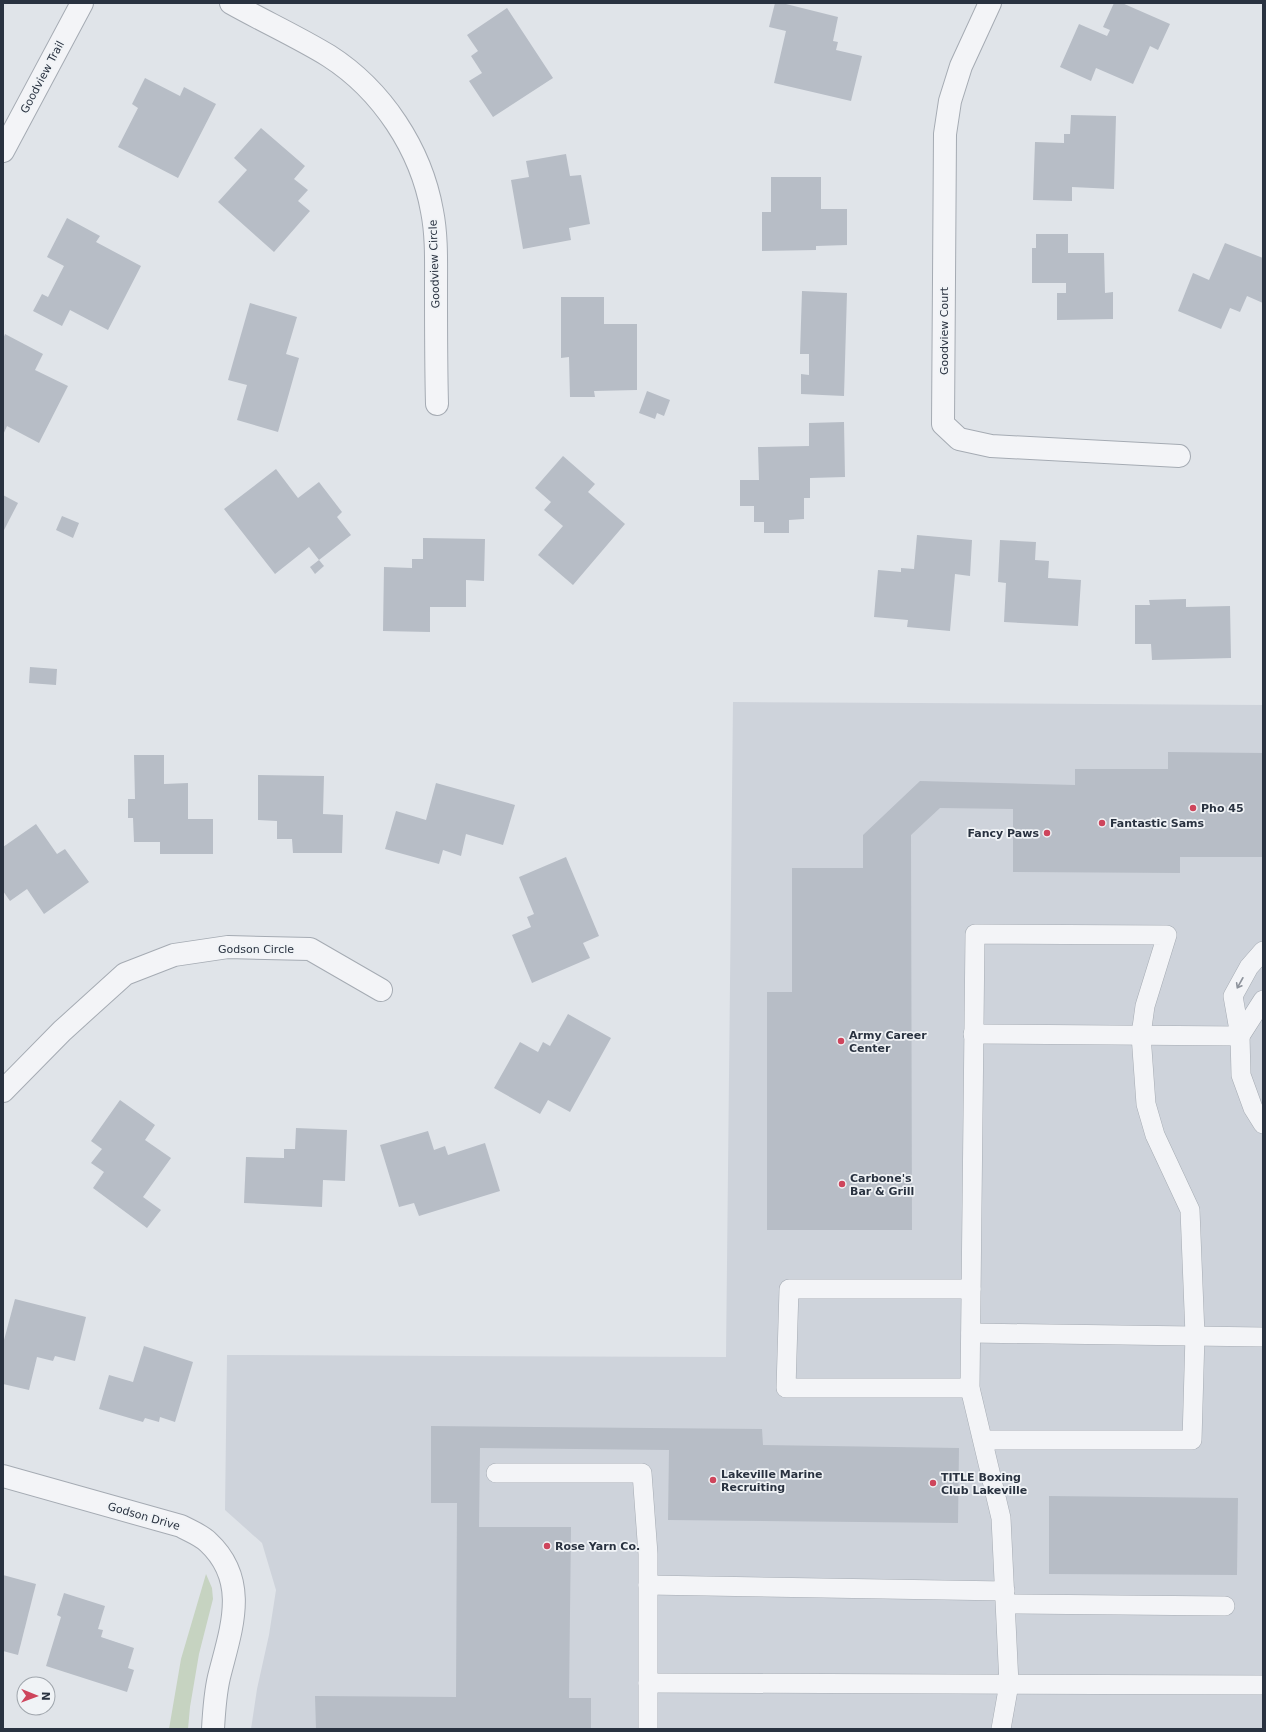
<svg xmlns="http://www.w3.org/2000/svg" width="1266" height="1732" font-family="'DejaVu Sans',sans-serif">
<rect width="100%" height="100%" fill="#e0e4e9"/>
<path fill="#ced3db" d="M 733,702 L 1263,705 L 1263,1729 L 251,1729 L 257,1689 L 269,1635 L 276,1590 L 262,1543 L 225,1510 L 227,1355 L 726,1357 Z"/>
<path fill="#c6d3c1" d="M 206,1574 L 212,1588 L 213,1599 L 199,1654 L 190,1707 L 188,1729 L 169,1729 L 181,1659 Z"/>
<g fill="#b7bdc6">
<path d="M 775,3 L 782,3 L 838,17 L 833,41 L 838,42 L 836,50 L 862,56 L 851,101 L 774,83 L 786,31 L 769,27 Z"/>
<path d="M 1114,3 L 1122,3 L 1170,24 L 1158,50 L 1150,46 L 1133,84 L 1096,68 L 1091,81 L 1060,67 L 1079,24 L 1107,36 L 1110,30 L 1103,27 Z"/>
<path d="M 507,8 L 553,78 L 493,117 L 469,81 L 482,73 L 471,56 L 478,51 L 467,35 Z"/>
<path d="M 145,78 L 180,96 L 184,87 L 216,104 L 178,178 L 118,147 L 138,108 L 132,104 Z"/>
<path d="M 1071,115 L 1116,116 L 1114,189 L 1072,187 L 1072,201 L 1033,200 L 1035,142 L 1064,143 L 1064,134 L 1070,134 Z"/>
<path d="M 261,128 L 305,166 L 294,179 L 308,190 L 298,201 L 310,211 L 274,252 L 218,202 L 247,170 L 234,158 Z"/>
<path d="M 566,154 L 570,176 L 581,175 L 590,224 L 569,228 L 571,240 L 523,249 L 511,180 L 529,177 L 526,161 Z"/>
<path d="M 771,177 L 821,177 L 821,209 L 847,209 L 847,245 L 816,246 L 816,250 L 762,251 L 762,212 L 771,212 Z"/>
<path d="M 67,218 L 100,236 L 96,242 L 141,266 L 108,330 L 70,310 L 62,326 L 33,311 L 42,294 L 48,297 L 64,266 L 47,257 Z"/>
<path d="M 1036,234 L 1068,234 L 1068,253 L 1104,253 L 1105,293 L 1113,292 L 1113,319 L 1057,320 L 1057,293 L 1066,293 L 1066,283 L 1032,283 L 1032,248 L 1036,248 Z"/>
<path d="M 1225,243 L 1263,258 L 1263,303 L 1247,296 L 1240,312 L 1230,308 L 1221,329 L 1178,311 L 1193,273 L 1209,280 Z"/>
<path d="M 802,291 L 847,293 L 844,396 L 801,394 L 801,374 L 809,375 L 809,354 L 800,354 Z"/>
<path d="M 561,297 L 604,297 L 604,324 L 637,324 L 637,390 L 594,391 L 595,397 L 570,397 L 569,357 L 561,358 Z"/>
<path d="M 250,303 L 297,317 L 286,354 L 299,358 L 278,432 L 237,420 L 247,385 L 228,380 Z"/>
<path d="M 5,334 L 43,354 L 35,370 L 68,386 L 39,443 L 7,426 L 3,435 L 3,339 Z"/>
<path d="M 647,391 L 670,400 L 664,416 L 657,413 L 655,419 L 639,413 Z"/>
<path d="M 844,422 L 845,477 L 810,478 L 810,498 L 804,498 L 804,519 L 789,520 L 789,533 L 764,533 L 764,522 L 754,522 L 754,506 L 740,506 L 740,480 L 759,480 L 758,447 L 809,446 L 809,423 Z"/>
<path d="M 563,456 L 595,484 L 588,492 L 625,524 L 573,585 L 538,555 L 563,526 L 544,510 L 551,502 L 535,488 Z"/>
<path d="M 276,469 L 298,498 L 319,482 L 342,512 L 337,517 L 351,535 L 319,560 L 309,547 L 275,574 L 224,509 Z"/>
<path d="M 3,495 L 18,503 L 3,532 Z"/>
<path d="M 62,516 L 79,523 L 73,538 L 56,530 Z"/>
<path d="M 917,535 L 972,540 L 970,576 L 955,574 L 950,631 L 907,627 L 908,620 L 874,617 L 878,570 L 901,572 L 901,568 L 914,569 Z"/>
<path d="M 423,538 L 485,539 L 484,581 L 466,580 L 466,607 L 430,607 L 430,632 L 383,631 L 384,567 L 412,568 L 412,559 L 423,559 Z"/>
<path d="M 1000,540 L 1036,542 L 1035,560 L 1049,561 L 1048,578 L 1081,580 L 1078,626 L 1004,622 L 1006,583 L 998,582 Z"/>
<path d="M 319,560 L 324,566 L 315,574 L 310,567 Z"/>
<path d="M 1186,599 L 1186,607 L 1230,606 L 1231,658 L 1152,660 L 1151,644 L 1135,644 L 1135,605 L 1150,605 L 1149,600 Z"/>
<path d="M 30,667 L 57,669 L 56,685 L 29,683 Z"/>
<path d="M 1168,752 L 1263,753 L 1263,857 L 1180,857 L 1180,873 L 1013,872 L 1013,809 L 940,808 L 911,835 L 912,1230 L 767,1230 L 767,992 L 792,992 L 792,868 L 863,868 L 863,835 L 920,781 L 1075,785 L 1075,769 L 1168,769 Z"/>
<path d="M 134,755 L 164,755 L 164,784 L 188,783 L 188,819 L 213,819 L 213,854 L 160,854 L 160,842 L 134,842 L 133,818 L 128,818 L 128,799 L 135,799 Z"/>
<path d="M 258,775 L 324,776 L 323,814 L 343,815 L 342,853 L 293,853 L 292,839 L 277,839 L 277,821 L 258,820 Z"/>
<path d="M 436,783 L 515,805 L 503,845 L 466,834 L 461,856 L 443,850 L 439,864 L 385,849 L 396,811 L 426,820 Z"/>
<path d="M 36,824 L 57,854 L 65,849 L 89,882 L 44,914 L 27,889 L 10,901 L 3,891 L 3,847 Z"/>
<path d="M 566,857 L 599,936 L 583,943 L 590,958 L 532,983 L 512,935 L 531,927 L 527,917 L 534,914 L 519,877 Z"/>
<path d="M 568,1014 L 611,1038 L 570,1112 L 548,1100 L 540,1114 L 494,1088 L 520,1042 L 538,1052 L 543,1042 L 550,1046 Z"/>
<path d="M 120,1100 L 155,1125 L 145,1140 L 171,1158 L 143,1197 L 161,1210 L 147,1228 L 93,1188 L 104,1172 L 91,1163 L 102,1149 L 91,1141 Z"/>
<path d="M 296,1128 L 347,1130 L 345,1181 L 323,1180 L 322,1207 L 244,1203 L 246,1157 L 284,1158 L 284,1149 L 295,1149 Z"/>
<path d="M 428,1131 L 434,1150 L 445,1146 L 448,1155 L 485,1143 L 500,1191 L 419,1216 L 414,1203 L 399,1207 L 380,1145 Z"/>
<path d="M 15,1299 L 86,1317 L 75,1361 L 55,1356 L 53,1361 L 37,1357 L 29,1390 L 3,1384 L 3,1340 L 4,1340 Z"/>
<path d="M 144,1346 L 193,1362 L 175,1422 L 160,1417 L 159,1422 L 145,1418 L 143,1422 L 99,1409 L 109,1375 L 133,1382 Z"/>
<path d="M 431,1426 L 762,1429 L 763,1445 L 959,1448 L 958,1523 L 668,1520 L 669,1450 L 480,1448 L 479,1527 L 571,1527 L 569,1698 L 591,1698 L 591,1729 L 316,1729 L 315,1696 L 456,1697 L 457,1503 L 431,1503 Z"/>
<path d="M 1049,1496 L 1238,1498 L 1237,1575 L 1049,1574 Z"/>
<path d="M 3,1575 L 36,1584 L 18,1655 L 3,1651 Z"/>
<path d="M 64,1593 L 105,1606 L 98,1629 L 103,1630 L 101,1637 L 134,1648 L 128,1668 L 134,1670 L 127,1692 L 46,1666 L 61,1617 L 57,1615 Z"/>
</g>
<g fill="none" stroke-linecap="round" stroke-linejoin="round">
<g stroke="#a5abb3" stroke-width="20">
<g id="service">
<path d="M 1263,951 L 1249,967 L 1233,996 L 1240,1036 L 1241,1075 L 1253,1108 L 1263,1124"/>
<path d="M 973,1034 L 1240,1036"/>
<path d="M 1240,1036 L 1263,1000"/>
<path d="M 971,1333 L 1263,1337"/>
<path d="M 970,1388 L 786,1388 L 789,1289 L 971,1289"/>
<path d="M 984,1440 L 1192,1440 L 1195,1335 L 1190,1210 L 1155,1135 L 1146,1104 L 1141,1035 L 1145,1006 L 1167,935 L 975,934 L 970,1388 L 1001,1518 L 1009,1684 L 1001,1729"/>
<path d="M 496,1473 L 642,1473 L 648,1554 L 648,1729"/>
<path d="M 648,1585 L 1005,1591"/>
<path d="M 1006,1604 L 1225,1606"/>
<path d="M 648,1683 L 1263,1685"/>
</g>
</g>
<g stroke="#a5abb3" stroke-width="24">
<g id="minor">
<path d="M 231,3 C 263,21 298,37 329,56 C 382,90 421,149 432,211 C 437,236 436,263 436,289 C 436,327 436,366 437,404"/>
<path d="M 990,3 L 961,66 L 950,101 L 945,134 L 943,424 L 959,439 L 991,446 L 1179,456"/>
<path d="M 3,151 L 82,3"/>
<path d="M 3,1091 L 62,1031 L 125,974 L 174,955 L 228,947 L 310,949 L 381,990"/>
<path d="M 3,1476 L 181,1526 C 190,1531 201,1535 208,1542 C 250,1581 231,1629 219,1677 C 215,1694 214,1711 213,1729"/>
</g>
</g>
<use href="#service" stroke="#f3f4f7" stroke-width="19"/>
<use href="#minor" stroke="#f3f4f7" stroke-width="22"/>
</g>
<defs><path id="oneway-shaft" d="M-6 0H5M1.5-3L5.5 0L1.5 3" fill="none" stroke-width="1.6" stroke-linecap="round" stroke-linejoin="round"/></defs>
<use stroke="#8e939c" href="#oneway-shaft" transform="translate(1240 983) rotate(119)"/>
<g fill="#ce455c" stroke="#f0f3f6" stroke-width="1.5">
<circle cx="1193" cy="808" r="4"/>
<circle cx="1102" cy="823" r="4"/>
<circle cx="1047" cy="833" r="4"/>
<circle cx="841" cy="1041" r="4"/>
<circle cx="842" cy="1184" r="4"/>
<circle cx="713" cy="1480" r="4"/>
<circle cx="933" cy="1483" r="4"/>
<circle cx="547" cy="1546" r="4"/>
</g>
<g text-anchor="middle" stroke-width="3.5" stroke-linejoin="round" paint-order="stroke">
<g font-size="11" fill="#293240" stroke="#f0f3f6">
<text transform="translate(42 77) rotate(-62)" y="4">Goodview Trail</text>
<text transform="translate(434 264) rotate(-92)" y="4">Goodview Circle</text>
<text transform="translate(944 331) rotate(-90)" y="4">Goodview Court</text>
<text x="256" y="953">Godson Circle</text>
<text transform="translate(144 1516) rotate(16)" y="4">Godson Drive</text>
</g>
<g font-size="11" font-weight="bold" fill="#293240" stroke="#f0f3f6" text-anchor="start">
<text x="1201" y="812">Pho 45</text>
<text x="1110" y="827">Fantastic Sams</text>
<text x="1039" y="837" text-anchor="end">Fancy Paws</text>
<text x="849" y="1039">Army Career<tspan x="849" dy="13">Center</tspan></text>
<text x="850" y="1182">Carbone's<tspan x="850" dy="13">Bar &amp; Grill</tspan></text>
<text x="721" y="1478">Lakeville Marine<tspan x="721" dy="13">Recruiting</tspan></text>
<text x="941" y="1481">TITLE Boxing<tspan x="941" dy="13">Club Lakeville</tspan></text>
<text x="555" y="1550">Rose Yarn Co.</text>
</g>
</g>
<rect width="1266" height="1732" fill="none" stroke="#293240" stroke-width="8"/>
<g transform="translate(36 1696) rotate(91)"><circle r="19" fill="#f0f3f6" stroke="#a0a6ad"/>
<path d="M0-3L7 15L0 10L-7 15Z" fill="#ce455c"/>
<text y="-6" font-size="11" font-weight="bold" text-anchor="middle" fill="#293240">N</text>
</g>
</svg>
